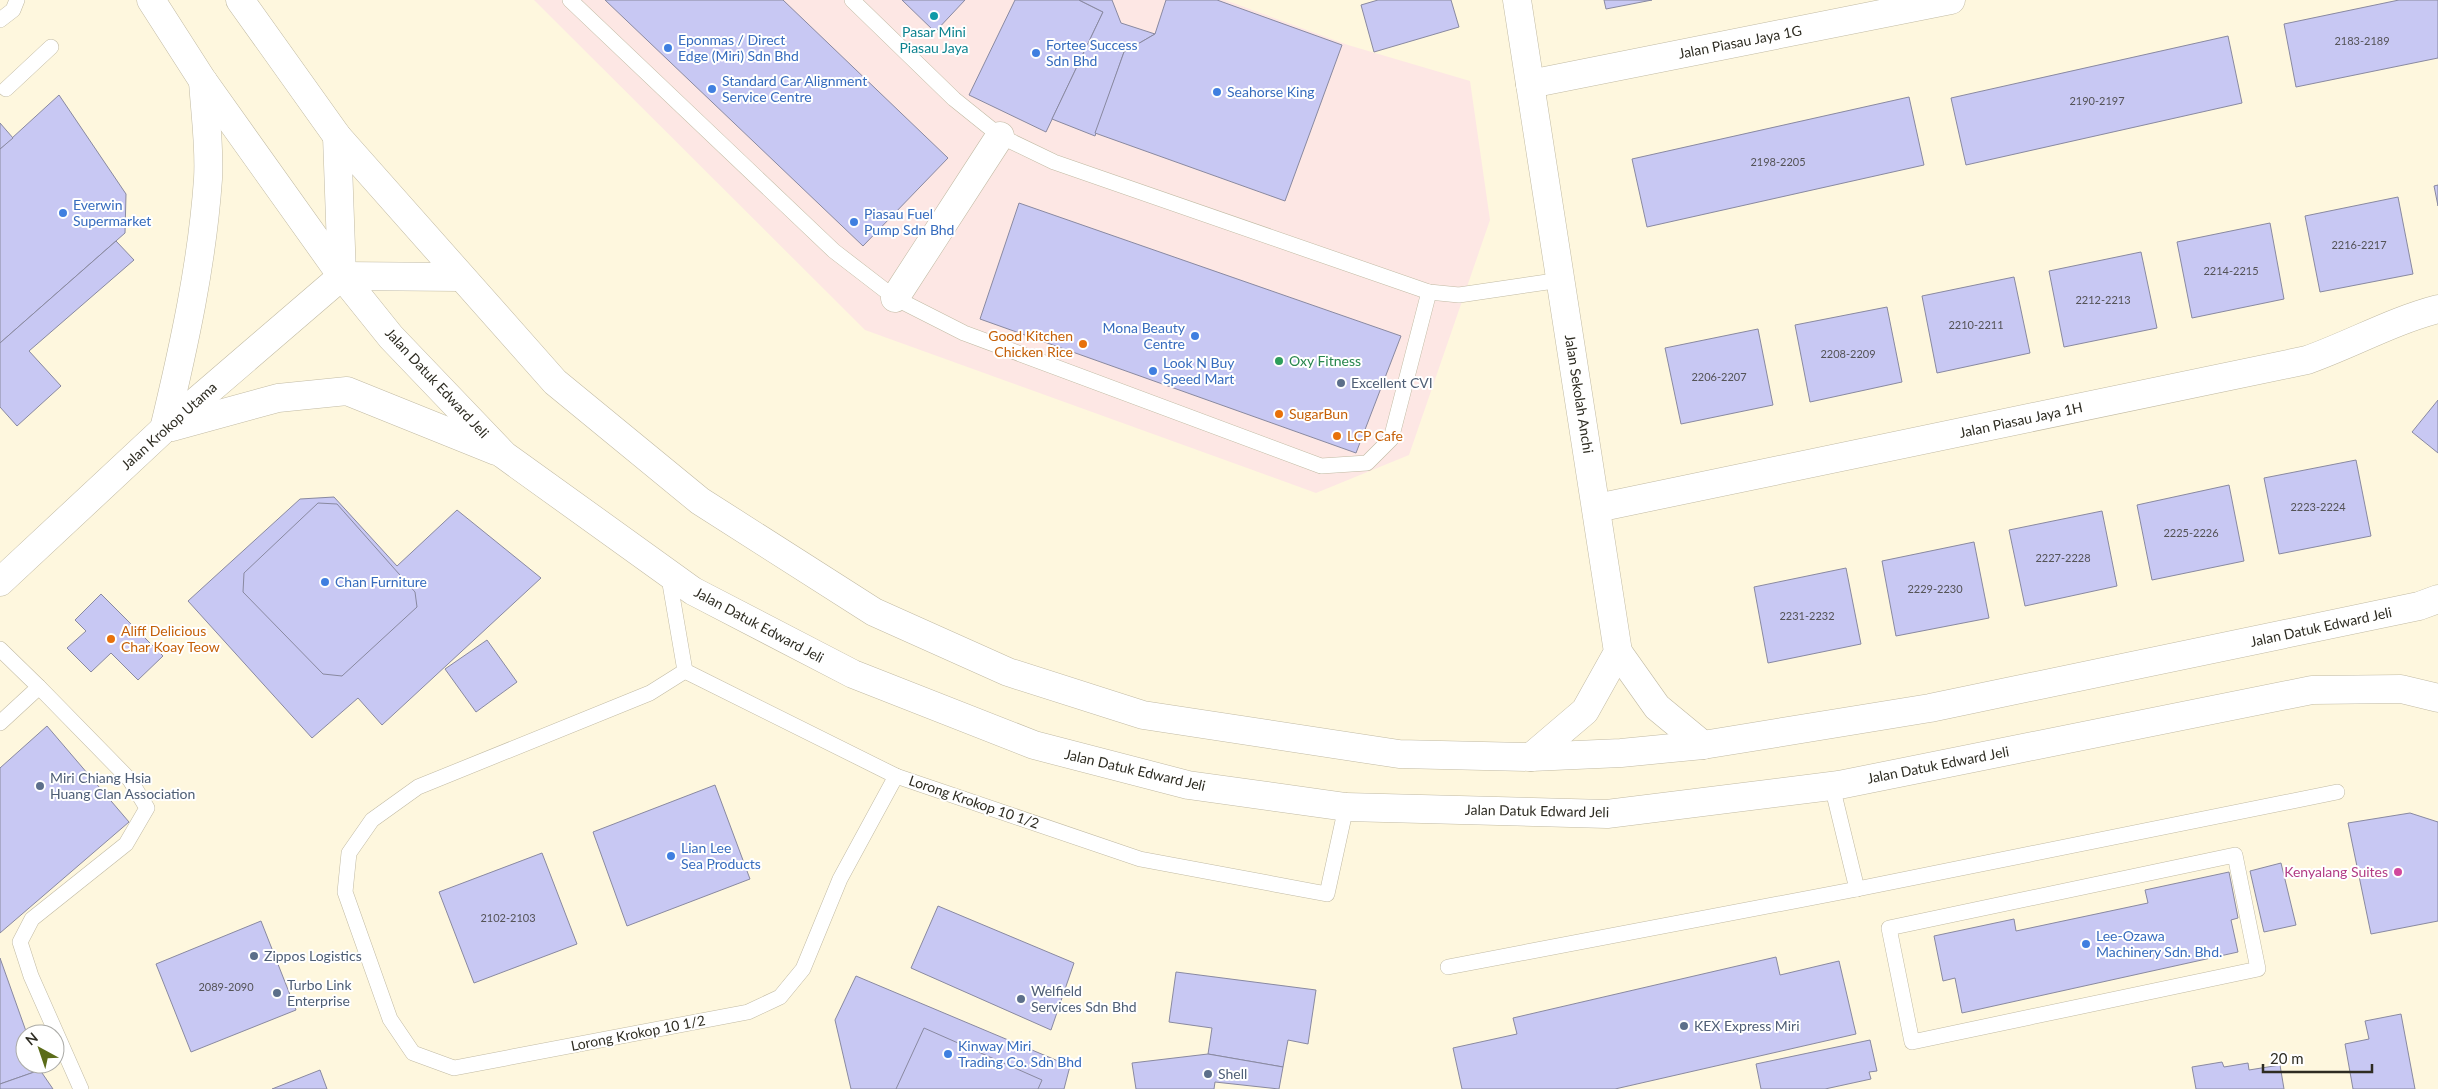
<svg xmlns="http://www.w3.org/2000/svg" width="2438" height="1089" font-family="Lato,sans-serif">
<rect width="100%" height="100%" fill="#fef7de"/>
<path fill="#fde7e4" d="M 534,0 L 1225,0 L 1348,45 L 1470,81 L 1490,220 L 1409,455 L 1316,493 L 865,330 Z"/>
<g fill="#c8c8f3" stroke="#8989a0">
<path d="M 605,0 L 783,0 L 948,158 L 863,246 Z"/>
<path d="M 902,0 L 965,0 L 935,32 Z"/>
<path d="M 1015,0 L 1079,0 L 1103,12 L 1046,132 L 969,95 Z"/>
<path d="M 1079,0 L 1112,0 L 1121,23 L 1155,34 L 1124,52 L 1095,136 L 1052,119 L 1103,12 Z"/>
<path d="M 1166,0 L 1217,0 L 1342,45 L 1285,201 L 1095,133 L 1124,52 L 1155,34 Z"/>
<path d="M 1378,0 L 1451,0 L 1459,27 L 1374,52 L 1361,5 Z"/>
<path d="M 1604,0 L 1652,0 L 1606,9 Z"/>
<path d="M 2399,0 L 2438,0 L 2438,58 L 2296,87 L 2284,24 Z"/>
<path d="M 2228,36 L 2242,103 L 1966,165 L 1951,98 Z"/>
<path d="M 59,95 L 126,194 L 125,233 L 0,343 L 0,149 Z"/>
<path d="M 1909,97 L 1924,165 L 1647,227 L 1632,159 Z"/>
<path d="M 0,123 L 13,138 L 0,149 Z"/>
<path d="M 2438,185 L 2438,206 L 2434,186 Z"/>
<path d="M 2398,197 L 2413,274 L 2320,292 L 2305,216 Z"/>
<path d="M 1019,203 L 1401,336 L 1356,453 L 980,319 Z"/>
<path d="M 2270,223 L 2284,299 L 2192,318 L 2177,242 Z"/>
<path d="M 116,241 L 134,260 L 29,351 L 61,386 L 17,426 L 0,407 L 0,343 Z"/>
<path d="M 2141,252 L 2157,328 L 2064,347 L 2049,271 Z"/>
<path d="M 2014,277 L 2030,353 L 1937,373 L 1922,296 Z"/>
<path d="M 1887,307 L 1902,382 L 1810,402 L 1795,325 Z"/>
<path d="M 1758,329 L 1773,405 L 1681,424 L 1665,348 Z"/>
<path d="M 2438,400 L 2438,453 L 2412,432 Z"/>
<path d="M 2356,460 L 2371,536 L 2279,554 L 2264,478 Z"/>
<path d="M 2229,485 L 2244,561 L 2152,580 L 2137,505 Z"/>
<path d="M 334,497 L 397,566 L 457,510 L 541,578 L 382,725 L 358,698 L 312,738 L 188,601 L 300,499 Z"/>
<path d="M 318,503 L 337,504 L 415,592 L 417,607 L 342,676 L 323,674 L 243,592 L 244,573 Z"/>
<path d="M 2102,511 L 2117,586 L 2025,606 L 2009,530 Z"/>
<path d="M 1974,542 L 1989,618 L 1896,636 L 1882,561 Z"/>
<path d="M 1846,568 L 1861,644 L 1768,663 L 1754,587 Z"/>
<path d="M 101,594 L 163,656 L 138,680 L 111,653 L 91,672 L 67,648 L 86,631 L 75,620 Z"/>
<path d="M 487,640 L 517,682 L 476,712 L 445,669 Z"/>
<path d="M 47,726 L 129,822 L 0,933 L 0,768 Z"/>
<path d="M 715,785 L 750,879 L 627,926 L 593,832 Z"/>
<path d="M 2410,813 L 2438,822 L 2438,921 L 2371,934 L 2348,823 Z"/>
<path d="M 542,853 L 577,944 L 474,983 L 439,892 Z"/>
<path d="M 2281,863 L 2296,925 L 2264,932 L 2250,871 Z"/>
<path d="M 2229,872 L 2238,918 L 2231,920 L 2238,952 L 1962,1013 L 1955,978 L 1943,981 L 1934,936 L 2014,919 L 2016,931 L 2148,903 L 2145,890 Z"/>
<path d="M 938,906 L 1074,963 L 1051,1030 L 911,968 Z"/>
<path d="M 261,921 L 296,1010 L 191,1052 L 156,964 Z"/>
<path d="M 1776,957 L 1780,975 L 1839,961 L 1856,1034 L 1615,1089 L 1462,1089 L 1453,1048 L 1517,1034 L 1513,1018 Z"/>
<path d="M 0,958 L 27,1034 L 25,1034 L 25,1064 L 38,1064 L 40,1070 L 0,1084 Z"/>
<path d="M 1176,972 L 1316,990 L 1308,1044 L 1288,1040 L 1283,1067 L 1208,1054 L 1212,1028 L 1169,1022 Z"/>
<path d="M 856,976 L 1070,1066 L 1064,1089 L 851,1089 L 835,1020 Z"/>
<path d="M 2401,1014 L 2415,1089 L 2353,1089 L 2345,1044 L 2369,1039 L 2365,1021 Z"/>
<path d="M 924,1028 L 1042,1080 L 1038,1089 L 896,1089 Z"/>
<path d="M 1870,1040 L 1877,1071 L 1869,1072 L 1871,1079 L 1825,1089 L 1761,1089 L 1756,1064 Z"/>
<path d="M 1208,1054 L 1283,1067 L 1279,1089 L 1215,1082 L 1214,1089 L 1136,1089 L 1132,1063 Z"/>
<path d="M 2222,1062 L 2224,1067 L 2248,1063 L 2249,1070 L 2280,1065 L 2284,1089 L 2196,1089 L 2192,1067 Z"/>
<path d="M 40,1070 L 53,1089 L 0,1089 L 0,1084 Z"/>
<path d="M 320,1070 L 327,1089 L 272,1089 Z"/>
</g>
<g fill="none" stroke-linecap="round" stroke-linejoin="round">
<g stroke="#c1baa3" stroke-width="16">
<g id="lane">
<path d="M 570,0 L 834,251 L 895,298 L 964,333 L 1321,466 L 1367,463 L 1391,439 L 1429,292"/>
<path d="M 852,0 L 954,99 L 1000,136 L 1054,162 L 1429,292 L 1459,295 L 1561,280"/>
<path d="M 0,20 L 13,10 L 17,0"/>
<path d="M 6,89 L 51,47"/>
<path d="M 668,572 L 685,671 L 650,693 L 418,787 L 372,820 L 349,853 L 345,892 L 390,1019 L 413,1053 L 454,1068 L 748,1012 L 780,997 L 803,969 L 840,879 L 896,776 L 1140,859 L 1327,894 L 1346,807"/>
<path d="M 0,649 L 39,687 L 0,723"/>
<path d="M 685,671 L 896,776"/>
<path d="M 39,687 L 130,780 L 147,808 L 126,844 L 32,919 L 20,942 L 31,976 L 81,1089"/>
<path d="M 1832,786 L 1857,889"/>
<path d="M 2235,855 L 2258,969 L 1912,1042 L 1889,928 Z"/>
<path d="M 1448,967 L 1857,889 L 2337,792"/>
</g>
</g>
<g stroke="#c1baa3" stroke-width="29">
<g id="street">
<path d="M 1517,0 L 1618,652 L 1585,711 L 1531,757"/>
<path d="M 1530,84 L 1951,0"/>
<path d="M 895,298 L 1000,136"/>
<path d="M 1597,508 L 2307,360 C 2352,344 2392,321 2438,309"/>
<path d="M 1618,652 L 1657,707 L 1703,745"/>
</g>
</g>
<g stroke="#c1baa3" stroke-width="29">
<g id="secondary">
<path d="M 151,0 L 203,81 L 342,276 L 391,337 L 504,455 L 693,591 L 853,674 L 1034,745 L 1188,785 L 1346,807 L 1607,814 L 1839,785 L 2312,690 L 2401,689 L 2438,698"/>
<path d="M 240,0 L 337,136 L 555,382 L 700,501 L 874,612 L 1008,672 L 1143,715 L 1399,754 L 1531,757 L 1621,753 L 1703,745 L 1930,708 L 2419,606 L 2438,599"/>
<path d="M 337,136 L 342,276"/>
<path d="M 342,276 L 460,277"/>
<path d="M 172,427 L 278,398 L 347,391 L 496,451"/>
<path d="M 164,429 C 184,346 202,264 208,179 C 210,147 205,113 203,81"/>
<path d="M 0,582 L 164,429 L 342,276"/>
</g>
</g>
<use href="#lane" stroke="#fff" stroke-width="15"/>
<use href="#street" stroke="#fff" stroke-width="28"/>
<use href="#secondary" stroke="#fff" stroke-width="28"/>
</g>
<circle fill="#0f9aa8" stroke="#fff" stroke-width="2" cx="934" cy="16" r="5"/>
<g fill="#3f7fe0" stroke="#fff" stroke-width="2">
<circle cx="668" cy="48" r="5"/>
<circle cx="1036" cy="53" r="5"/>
<circle cx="712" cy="89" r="5"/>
<circle cx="1217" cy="92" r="5"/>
<circle cx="63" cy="213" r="5"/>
<circle cx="854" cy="222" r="5"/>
<circle cx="1195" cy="336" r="5"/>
<circle cx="1153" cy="371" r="5"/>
<circle cx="325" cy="582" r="5"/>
<circle cx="671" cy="856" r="5"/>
<circle cx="2086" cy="944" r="5"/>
<circle cx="948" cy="1054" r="5"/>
</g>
<g fill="#e8710a" stroke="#fff" stroke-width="2">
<circle cx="1083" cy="344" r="5"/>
<circle cx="1279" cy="414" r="5"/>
<circle cx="1337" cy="436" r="5"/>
<circle cx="111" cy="639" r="5"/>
</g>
<circle fill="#2e9e5b" stroke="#fff" stroke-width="2" cx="1279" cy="361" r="5"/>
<g fill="#5c6f8a" stroke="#fff" stroke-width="2">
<circle cx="1341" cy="383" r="5"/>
<circle cx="40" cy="786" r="5"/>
<circle cx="254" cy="956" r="5"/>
<circle cx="277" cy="993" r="5"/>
<circle cx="1021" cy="999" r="5"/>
<circle cx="1684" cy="1026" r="5"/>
<circle cx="1208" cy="1074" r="5"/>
</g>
<circle fill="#d1479c" stroke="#fff" stroke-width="2" cx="2398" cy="872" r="5"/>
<g text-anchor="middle" stroke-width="4" stroke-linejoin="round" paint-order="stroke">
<g font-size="11" fill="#545356">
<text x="2362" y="45">2183-2189</text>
<text x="2097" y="105">2190-2197</text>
<text x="1778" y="166">2198-2205</text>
<text x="2359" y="249">2216-2217</text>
<text x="2231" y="275">2214-2215</text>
<text x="2103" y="304">2212-2213</text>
<text x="1976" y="329">2210-2211</text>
<text x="1848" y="358">2208-2209</text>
<text x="1719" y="381">2206-2207</text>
<text x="2318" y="511">2223-2224</text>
<text x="2191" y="537">2225-2226</text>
<text x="2063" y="562">2227-2228</text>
<text x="1935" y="593">2229-2230</text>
<text x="1807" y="620">2231-2232</text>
<text x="508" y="922">2102-2103</text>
<text x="226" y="991">2089-2090</text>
</g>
<g font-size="14" fill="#0d838f" stroke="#fff">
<text x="934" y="37">Pasar Mini<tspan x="934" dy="16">Piasau Jaya</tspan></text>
</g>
<g font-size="14" fill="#366cbe" stroke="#fff" text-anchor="start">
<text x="678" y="45">Eponmas / Direct<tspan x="678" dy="16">Edge (Miri) Sdn Bhd</tspan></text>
<text x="1046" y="50">Fortee Success<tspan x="1046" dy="16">Sdn Bhd</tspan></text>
<text x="722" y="86">Standard Car Alignment<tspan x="722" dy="16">Service Centre</tspan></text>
<text x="1227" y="97">Seahorse King</text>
<text x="73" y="210">Everwin<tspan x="73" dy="16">Supermarket</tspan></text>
<text x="864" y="219">Piasau Fuel<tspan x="864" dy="16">Pump Sdn Bhd</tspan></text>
<text x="1185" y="333" text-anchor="end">Mona Beauty<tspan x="1185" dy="16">Centre</tspan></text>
<text x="1163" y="368">Look N Buy<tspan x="1163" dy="16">Speed Mart</tspan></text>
<text x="335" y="587">Chan Furniture</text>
<text x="681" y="853">Lian Lee<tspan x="681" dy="16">Sea Products</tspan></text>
<text x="2096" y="941">Lee-Ozawa<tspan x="2096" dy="16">Machinery Sdn. Bhd.</tspan></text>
<text x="958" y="1051">Kinway Miri<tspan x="958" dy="16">Trading Co. Sdn Bhd</tspan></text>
</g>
<g font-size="14" fill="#2e2c22" stroke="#fff">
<text transform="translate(1740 42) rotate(-11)" y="5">Jalan Piasau Jaya 1G</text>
<text transform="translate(437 383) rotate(47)" y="5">Jalan Datuk Edward Jeli</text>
<text transform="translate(1579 394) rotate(81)" y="5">Jalan Sekolah Anchi</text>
<text transform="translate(2021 420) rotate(-12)" y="5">Jalan Piasau Jaya 1H</text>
<text transform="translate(169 426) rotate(-42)" y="5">Jalan Krokop Utama</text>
<text transform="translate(759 625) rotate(28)" y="5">Jalan Datuk Edward Jeli</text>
<text transform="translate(2321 627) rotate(-12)" y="5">Jalan Datuk Edward Jeli</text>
<text transform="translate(1938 765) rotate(-11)" y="5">Jalan Datuk Edward Jeli</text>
<text transform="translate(1135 770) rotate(13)" y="5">Jalan Datuk Edward Jeli</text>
<text transform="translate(974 802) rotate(19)" y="5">Lorong Krokop 10 1/2</text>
<text transform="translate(1537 811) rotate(1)" y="5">Jalan Datuk Edward Jeli</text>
<text transform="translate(638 1033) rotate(-11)" y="5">Lorong Krokop 10 1/2</text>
</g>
<g font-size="14" fill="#c56008" stroke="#fff" text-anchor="start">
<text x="1073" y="341" text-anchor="end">Good Kitchen<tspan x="1073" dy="16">Chicken Rice</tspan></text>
<text x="1289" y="419">SugarBun</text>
<text x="1347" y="441">LCP Cafe</text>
<text x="121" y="636">Aliff Delicious<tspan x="121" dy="16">Char Koay Teow</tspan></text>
</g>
<g font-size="14" fill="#27864d" stroke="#fff" text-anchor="start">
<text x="1289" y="366">Oxy Fitness</text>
</g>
<g font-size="14" fill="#4e5e75" stroke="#fff" text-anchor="start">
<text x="1351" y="388">Excellent CVI</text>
<text x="50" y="783">Miri Chiang Hsia<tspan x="50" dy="16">Huang Clan Association</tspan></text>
<text x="264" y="961">Zippos Logistics</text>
<text x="287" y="990">Turbo Link<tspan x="287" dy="16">Enterprise</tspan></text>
<text x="1031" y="996">Welfield<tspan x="1031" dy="16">Services Sdn Bhd</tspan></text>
<text x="1694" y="1031">KEX Express Miri</text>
<text x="1218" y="1079">Shell</text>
</g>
<g font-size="14" fill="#b23c85" stroke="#fff" text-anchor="end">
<text x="2388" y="877">Kenyalang Suites</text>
</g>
</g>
<g transform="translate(40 1049) rotate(320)"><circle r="24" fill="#ffffff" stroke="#ababa7"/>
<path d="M0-4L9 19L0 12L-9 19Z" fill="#5b6c18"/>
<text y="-8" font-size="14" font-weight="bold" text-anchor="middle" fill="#2e2c22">N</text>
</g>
<path d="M2263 1064v8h109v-8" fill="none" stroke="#2e2c22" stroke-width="2.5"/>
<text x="2270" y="1064" font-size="15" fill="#2e2c22" stroke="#ffffff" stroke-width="4" paint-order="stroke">20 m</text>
</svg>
